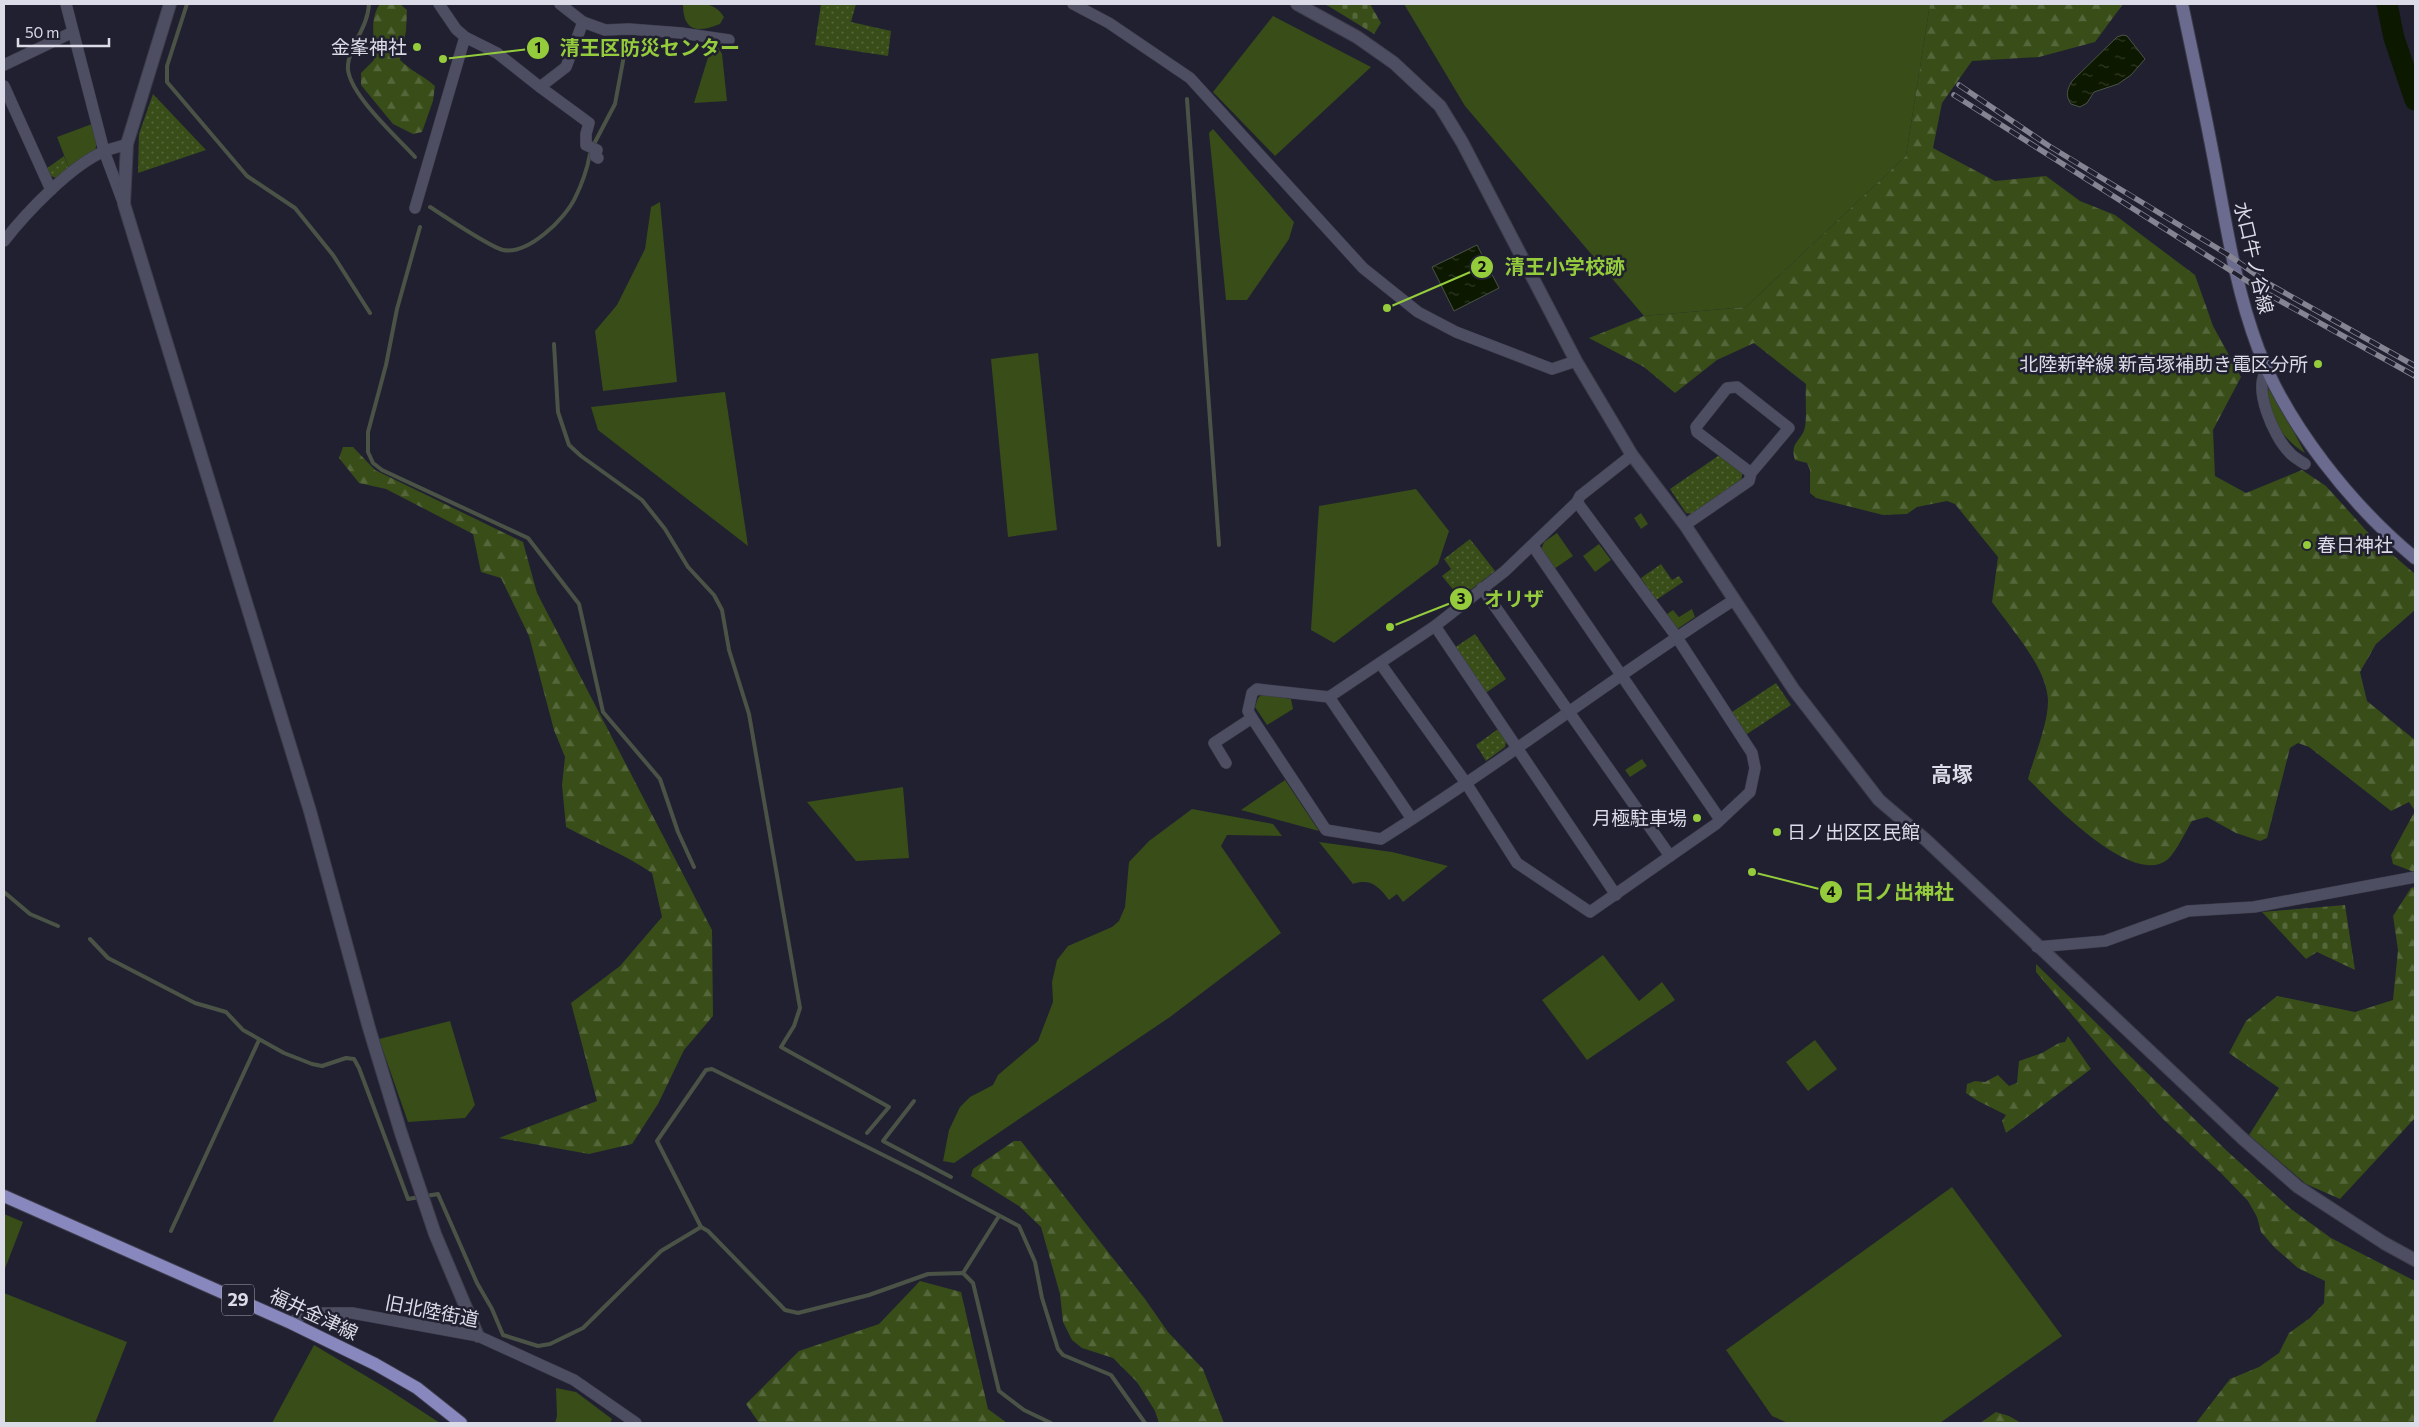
<svg xmlns="http://www.w3.org/2000/svg" width="2419" height="1427" font-family="Commissioner,'Noto Sans JP',sans-serif">
<defs>
<pattern id="forest-firs" width="22" height="20" patternUnits="userSpaceOnUse" patternTransform="scale(1.25)"><rect width="22" height="20" fill="#384d18"/><path d="M5 1l3.5 6h-7zM16 11l3.5 6h-7z" fill="#54663a"/></pattern>
<pattern id="cemetery-stones" width="16" height="16" patternUnits="userSpaceOnUse" patternTransform="scale(1.25)"><rect width="16" height="16" fill="#384d18"/><path d="M2 7V4a2 2 0 0 1 4 0v3zM10 15v-3a2 2 0 0 1 4 0v3z" fill="#54663a"/></pattern>
<pattern id="garden-dots" width="8" height="8" patternUnits="userSpaceOnUse" patternTransform="scale(1.25)"><rect width="8" height="8" fill="#384d18"/><path d="M2 2h.1M6 6h.1" fill="none" stroke="#54663a" stroke-width="1.8" stroke-linecap="round"/></pattern>
<pattern id="water-ripples" width="26" height="14" patternUnits="userSpaceOnUse" patternTransform="scale(1.25)"><rect width="26" height="14" fill="#0d1800"/><path d="M2 4q2-2 4 0t4 0M15 11q2-2 4 0t4 0" fill="none" stroke="#303925"/></pattern>
</defs>
<rect width="100%" height="100%" fill="#202031"/>
<g fill="#384d18">
<path d="M 683,4 C 701,4 714,1 724,17 L 720,24 C 698,33 683,32 683,4 Z"/>
<path d="M 1404,4 L 1930,4 L 1906,156 L 1746,307 L 1644,316 L 1465,106 Z"/>
<path d="M 1273,16 L 1371,67 L 1275,156 L 1213,92 Z"/>
<path d="M 718,47 L 722,54 L 727,101 L 694,103 L 710,51 Z"/>
<path d="M 92,124 C 101,157 96,151 69,168 L 57,137 Z"/>
<path d="M 1213,129 L 1294,222 L 1289,239 L 1247,300 L 1226,300 L 1209,133 Z"/>
<path d="M 660,202 L 677,382 L 603,391 L 595,331 L 617,305 L 645,249 L 651,207 Z"/>
<path d="M 1038,353 L 1057,530 L 1008,537 L 991,359 Z"/>
<path d="M 2269,385 L 2305,453 C 2283,440 2263,412 2269,385 Z"/>
<path d="M 725,392 L 748,546 L 598,430 L 591,407 Z"/>
<path d="M 1416,489 L 1449,531 L 1438,564 L 1334,643 L 1311,630 L 1319,506 Z"/>
<path d="M 1641,513 L 1648,524 L 1641,529 L 1634,518 Z"/>
<path d="M 1557,533 L 1573,556 L 1554,569 L 1541,550 L 1544,542 Z"/>
<path d="M 1599,544 L 1611,560 L 1595,572 L 1583,556 Z"/>
<path d="M 1692,609 L 1695,617 L 1676,630 L 1664,616 L 1673,610 L 1679,617 Z"/>
<path d="M 1262,694 L 1291,699 L 1293,709 L 1267,725 L 1255,707 L 1258,698 Z"/>
<path d="M 1642,759 L 1647,766 L 1630,777 L 1625,770 Z"/>
<path d="M 1285,780 L 1319,831 L 1241,810 Z"/>
<path d="M 903,787 L 909,858 L 856,861 L 807,802 Z"/>
<path d="M 1192,809 L 1273,824 L 1282,836 L 1227,835 L 1221,846 L 1281,933 L 1170,1017 L 954,1163 L 943,1161 L 949,1130 L 960,1107 L 970,1097 L 993,1085 L 998,1075 L 1038,1041 L 1053,1002 L 1052,982 L 1057,960 L 1068,946 L 1112,927 L 1119,921 L 1125,907 L 1129,862 L 1149,841 Z"/>
<path d="M 1319,842 L 1392,852 L 1448,866 L 1403,902 L 1397,894 L 1389,900 C 1379,887 1371,878 1353,884 Z"/>
<path d="M 1603,955 L 1639,1001 L 1662,982 L 1675,1000 L 1587,1060 L 1542,1000 Z"/>
<path d="M 450,1021 L 475,1105 L 465,1118 L 408,1122 L 379,1039 Z"/>
<path d="M 1815,1040 L 1837,1069 L 1808,1091 L 1786,1062 Z"/>
<path d="M 1952,1187 L 2062,1336 L 1940,1423 L 1788,1423 L 1772,1416 L 1726,1350 Z"/>
<path d="M 4,1214 L 23,1222 L 4,1271 Z"/>
<path d="M 4,1293 L 127,1342 L 95,1423 L 4,1423 Z"/>
<path d="M 314,1345 L 386,1388 L 440,1423 L 272,1423 Z"/>
<path d="M 556,1388 L 576,1392 L 612,1419 L 610,1423 L 555,1423 L 557,1416 Z"/>
</g>
<g fill="url(#forest-firs)">
<path d="M 380,4 L 400,4 L 407,10 L 406,31 L 400,60 C 411,71 424,76 435,86 L 433,101 L 422,132 L 413,134 L 393,124 L 361,85 L 361,73 L 374,60 C 376,41 368,20 380,4 Z"/>
<path d="M 1930,4 L 2123,4 L 2095,42 L 2039,57 L 1972,61 L 1942,103 L 1933,148 L 1995,181 L 2046,176 L 2080,201 L 2115,215 L 2195,275 L 2213,326 L 2241,377 L 2213,430 L 2215,476 L 2246,493 L 2302,470 L 2326,486 L 2372,537 L 2415,574 L 2415,610 L 2376,644 L 2360,672 L 2367,701 L 2415,740 L 2415,811 L 2409,802 L 2391,811 L 2309,747 L 2298,743 L 2290,748 L 2267,838 L 2260,841 L 2236,833 L 2207,817 L 2192,821 C 2186,831 2175,854 2167,860 C 2132,887 2051,802 2028,779 C 2034,757 2048,724 2048,701 C 2047,667 2011,629 1992,602 L 1998,557 L 1955,504 L 1947,501 L 1917,507 L 1907,514 L 1883,515 L 1816,498 L 1810,493 L 1810,470 L 1807,463 L 1795,460 C 1789,442 1802,441 1805,427 C 1807,416 1805,396 1806,384 L 1754,343 L 1717,360 L 1675,393 L 1644,367 L 1589,338 L 1644,316 L 1746,307 L 1906,156 Z"/>
<path d="M 343,447 L 353,447 L 375,470 L 523,542 L 537,593 L 712,930 L 713,1016 L 684,1050 L 658,1104 L 632,1144 L 589,1154 L 499,1138 L 597,1101 L 571,1003 L 620,966 L 662,917 L 652,873 C 624,854 595,843 566,827 L 562,785 L 565,757 L 554,730 L 529,636 L 501,578 L 481,572 L 473,534 L 386,489 L 359,483 L 339,458 Z"/>
<path d="M 2415,811 L 2415,872 L 2414,872 L 2393,864 L 2391,855 Z"/>
<path d="M 2415,887 L 2415,1118 L 2340,1199 L 2306,1184 L 2249,1135 L 2279,1088 L 2229,1053 L 2246,1021 L 2277,996 L 2355,1012 L 2393,1000 L 2398,950 L 2393,916 L 2411,888 Z"/>
<path d="M 2036,964 L 2227,1151 L 2291,1209 L 2331,1238 L 2415,1281 L 2415,1423 L 2196,1423 L 2230,1379 L 2259,1367 L 2279,1353 L 2289,1333 L 2310,1318 L 2324,1303 L 2325,1281 L 2298,1268 L 2275,1248 L 2261,1232 L 2257,1217 L 2248,1201 L 2220,1172 L 2164,1120 L 2111,1061 L 2036,972 Z"/>
<path d="M 2068,1036 L 2091,1069 L 2006,1133 L 2002,1121 L 2006,1115 L 1978,1101 L 1966,1093 L 1967,1084 L 1975,1081 L 1985,1082 L 1998,1075 L 2009,1086 L 2017,1083 L 2019,1061 L 2042,1053 L 2059,1043 L 2065,1042 Z"/>
<path d="M 1014,1141 L 1021,1141 L 1145,1299 L 1168,1332 L 1203,1369 L 1224,1423 L 1159,1423 L 1155,1411 L 1137,1382 L 1113,1358 L 1082,1348 L 1072,1340 L 1063,1322 L 1060,1294 L 1041,1227 L 1019,1206 L 971,1176 L 973,1169 Z"/>
<path d="M 920,1281 L 961,1292 L 988,1409 L 1007,1423 L 759,1423 L 746,1404 L 799,1351 L 879,1324 Z"/>
<path d="M 1996,1412 L 2009,1416 L 2021,1423 L 1980,1423 Z"/>
</g>
<g fill="url(#cemetery-stones)">
<path d="M 1325,4 L 1370,4 L 1381,23 L 1374,34 Z"/>
<path d="M 2345,905 L 2355,970 L 2317,952 L 2306,959 L 2262,912 Z"/>
</g>
<g fill="url(#garden-dots)">
<path d="M 821,4 L 856,4 L 851,22 L 891,31 L 888,56 L 815,45 Z"/>
<path d="M 153,94 L 206,150 L 138,173 L 139,134 Z"/>
<path d="M 64,156 L 69,168 L 56,178 L 51,176 L 46,169 Z"/>
<path d="M 1721,454 L 1743,470 L 1741,481 L 1692,514 L 1686,513 L 1670,489 Z"/>
<path d="M 1470,539 L 1495,571 L 1460,598 L 1442,576 L 1451,569 L 1444,559 Z"/>
<path d="M 1661,564 L 1672,580 L 1679,576 L 1683,582 L 1656,600 L 1641,578 Z"/>
<path d="M 1475,634 L 1506,679 L 1484,694 L 1454,648 Z"/>
<path d="M 1776,683 L 1791,705 L 1744,736 L 1729,714 Z"/>
<path d="M 1498,729 L 1506,742 L 1505,747 L 1486,761 L 1476,745 Z"/>
</g>
<g fill="url(#water-ripples)" stroke="#4b5346">
<path d="M 2123,35 L 2127,36 L 2145,59 L 2131,75 L 2118,84 L 2094,92 L 2087,103 L 2080,107 L 2071,104 C 2065,95 2067,90 2072,81 L 2117,37 Z"/>
<path d="M 1477,245 L 1499,288 L 1454,311 L 1432,267 Z"/>
</g>
<g fill="none" stroke-linecap="round" stroke-linejoin="round">
<g stroke="#4b5346" stroke-width="4">
<path d="M 187,4 L 167,66 L 167,82 L 247,176 L 295,208 L 333,255 L 370,313"/>
<path d="M 369,4 C 368,28 349,46 348,65 C 345,91 398,138 415,157"/>
<path d="M 1187,99 L 1219,545"/>
<path d="M 594,144 L 615,104 L 626,45"/>
<path d="M 430,207 C 446,217 488,246 503,250 C 528,255 565,219 575,198 C 582,184 587,170 590,154"/>
<path d="M 420,227 L 397,309 L 386,365 L 368,432 L 368,452 L 373,463 L 382,470 L 528,538 L 579,604 L 603,712 L 660,779 L 678,832 L 694,867"/>
<path d="M 554,344 L 558,412 L 569,445 L 581,456 L 642,500 L 665,529 L 688,567 L 714,595 L 722,610 L 729,650 L 749,714 L 800,1008 L 794,1026 L 781,1047 L 889,1107 L 867,1133"/>
<path d="M 4,892 L 30,914 L 58,926"/>
<path d="M 90,939 L 108,958 L 195,1003 L 226,1012 L 243,1030 L 284,1053 L 312,1064 L 322,1066 L 346,1058 L 354,1059 L 359,1068 L 408,1199 L 438,1194 L 477,1283 L 492,1309 L 503,1335 L 538,1346 L 550,1344 L 583,1328 L 661,1251 L 701,1227 L 708,1231 L 785,1310 L 798,1313 L 869,1295 L 928,1274 L 963,1273 L 973,1283 L 999,1391 L 1024,1410 L 1051,1423"/>
<path d="M 914,1101 L 883,1141 L 951,1177"/>
<path d="M 701,1227 L 657,1141 L 706,1070 L 712,1069 L 921,1174 L 1019,1226 L 1035,1262 L 1042,1298 L 1058,1349 L 1063,1355 L 1111,1375 L 1145,1423"/>
<path d="M 171,1231 L 259,1040"/>
<path d="M 963,1273 L 999,1216"/>
</g>
<path stroke="#0d1800" stroke-width="21" d="M 2387,4 L 2394,38 L 2415,100"/>
<g stroke="#3c3c4b" stroke-width="12">
<g id="minor">
<path d="M 66,4 L 104,151 L 123,202"/>
<path d="M 560,4 L 583,22 L 605,30 L 629,29 L 681,33 L 729,40"/>
<path d="M 1073,4 L 1109,23 L 1190,78 L 1363,268 L 1418,312 L 1456,332 L 1552,369 L 1576,361"/>
<path d="M 465,37 L 497,53 L 540,87 L 566,67 L 583,22"/>
<path d="M 4,65 L 73,32"/>
<path d="M 4,86 L 51,190"/>
<path d="M 540,87 L 589,123 L 586,134 L 586,145 L 597,150 L 595,156 L 598,158"/>
<path d="M 415,208 L 465,37 L 456,29 L 439,4"/>
<path d="M 4,241 C 26,213 71,165 105,151 C 112,148 120,147 127,144"/>
<path d="M 2268,369 C 2251,386 2274,437 2289,452 C 2293,457 2299,460 2305,464"/>
<path d="M 1632,455 L 1580,496 L 1577,502 L 1505,571 L 1435,626 L 1329,697 L 1257,689 L 1252,693 L 1248,711 L 1252,718 L 1326,830 L 1381,839 C 1501,764 1614,676 1734,600"/>
<path d="M 1685,525 L 1749,481 L 1751,473 L 1789,428 L 1737,387 L 1727,388 L 1696,427 L 1697,432 L 1751,473"/>
<path d="M 1533,546 L 1719,818"/>
<path d="M 1482,588 L 1670,856"/>
<path d="M 1435,626 L 1616,895"/>
<path d="M 1380,663 L 1466,783 L 1517,863 L 1590,912 L 1716,824 L 1750,792 L 1755,768 L 1752,753 L 1676,636 L 1577,502"/>
<path d="M 1329,697 L 1412,819"/>
<path d="M 1226,763 L 1214,743 L 1252,718"/>
<path d="M 2037,947 L 2105,941 L 2188,911 L 2254,907 L 2415,877"/>
<path d="M 291,1323 L 301,1316 L 310,1313 L 352,1313 L 478,1336 L 574,1380 L 636,1423"/>
</g>
</g>
<g stroke="#3c3c4b" stroke-width="14">
<g id="tertiary">
<path d="M 170,4 L 127,144 L 124,204 L 310,811 L 369,1028 L 401,1133 L 435,1234 L 478,1336"/>
<path d="M 1297,4 L 1357,37 L 1394,63 L 1440,106 L 1462,142 L 1576,361 L 1632,455 L 1685,525 L 1794,690 L 1879,800 L 1926,840 L 2242,1138 L 2298,1187 L 2384,1243 L 2415,1260"/>
</g>
</g>
<g stroke="#3c3c4b" stroke-width="14">
<path id="secondary" d="M 2182,4 C 2193,56 2204,107 2214,160 C 2226,223 2235,287 2258,348 C 2287,425 2352,506 2415,558"/>
</g>
<g stroke="#3c3c4b" stroke-width="14">
<path id="primary" d="M 4,1196 L 291,1323 L 375,1364 L 417,1388 L 461,1423"/>
</g>
<use href="#minor" stroke="#4e4e62" stroke-width="11"/>
<use href="#tertiary" stroke="#4e4e62" stroke-width="12"/>
<use href="#secondary" stroke="#6b6b90" stroke-width="12"/>
<use href="#primary" stroke="#8888be" stroke-width="12"/>
<g stroke="#848492" stroke-width="5.5">
<g id="rail">
<path d="M 1959,85 L 2049,146 L 2227,254 L 2269,284 L 2415,366"/>
<path d="M 1954,95 L 2266,293 L 2415,376"/>
</g>
</g>
<use href="#rail" stroke="#202031" stroke-width="4" stroke-dasharray="11" stroke-linecap="butt"/>
</g>
<g fill="#95cc3b" stroke="#202031" stroke-width="2">
<circle cx="417" cy="47" r="5"/>
<circle cx="2318" cy="364" r="5"/>
<circle cx="2307" cy="545" r="5"/>
<circle cx="1697" cy="818" r="5"/>
<circle cx="1777" cy="832" r="5"/>
</g>
<g text-anchor="middle" stroke-width="5" stroke-linejoin="round" paint-order="stroke">
<rect fill="#202031" stroke="#a4a4b1" stroke-width="1" x="222" y="1284.5" width="32" height="31" rx="4"/>
<g font-size="18" font-weight="bold" fill="#dcdce8">
<text x="238" y="1306">29</text>
</g>
<g font-size="19" fill="#dcdce8" stroke="#202031" text-anchor="end">
<text x="407" y="54">金峯神社</text>
<text x="2308" y="371">北陸新幹線 新高塚補助き電区分所</text>
<text x="2317" y="552" text-anchor="start">春日神社</text>
<text x="1687" y="825">月極駐車場</text>
<text x="1787" y="839" text-anchor="start">日ノ出区区民館</text>
</g>
<g font-size="19" fill="#dcdce8" stroke="#202031">
<text transform="translate(2254 258) rotate(77)" y="7">水口牛ノ谷線</text>
<text transform="translate(432 1311) rotate(11)" y="7">旧北陸街道</text>
<text transform="translate(314 1314) rotate(25)" y="7">福井金津線</text>
</g>
<g font-size="21" font-weight="bold" fill="#dcdce8" stroke="#202031">
<text x="1952" y="782">高塚</text>
</g>
</g>
<path fill="none" stroke="#95cc3b" stroke-width="2" d="M443 59L538 48M1387 308L1482 267M1390 627L1461 599M1752 872L1831 892"/>
<g fill="#95cc3b" stroke="#202031" stroke-width="2">
<circle cx="443" cy="59" r="5"/>
<circle cx="1387" cy="308" r="5"/>
<circle cx="1390" cy="627" r="5"/>
<circle cx="1752" cy="872" r="5"/>
<circle cx="538" cy="48" r="12"/>
<circle cx="1482" cy="267" r="12"/>
<circle cx="1461" cy="599" r="12"/>
<circle cx="1831" cy="892" r="12"/>
</g>
<g font-size="15" text-anchor="middle" font-weight="bold" fill="#111">
<text x="538" y="53">1</text>
<text x="1482" y="272">2</text>
<text x="1461" y="604">3</text>
<text x="1831" y="897">4</text>
</g>
<g font-size="20" text-anchor="middle" font-weight="bold" fill="#95cc3b" stroke="#202031" stroke-width="5" stroke-linejoin="round" paint-order="stroke">
<text x="650" y="55">清王区防災センター</text>
<text x="1565" y="274">清王小学校跡</text>
<text x="1514" y="606">オリザ</text>
<text x="1904" y="899">日ノ出神社</text>
</g>
<rect width="2419" height="1427" fill="none" stroke="#dcdce8" stroke-width="10"/>
<path d="M18 38v8h91v-8" fill="none" stroke="#dcdce8" stroke-width="2.5"/>
<text x="25" y="38" font-size="15" fill="#dcdce8" stroke="#202031" stroke-width="4" paint-order="stroke">50 m</text>
</svg>
